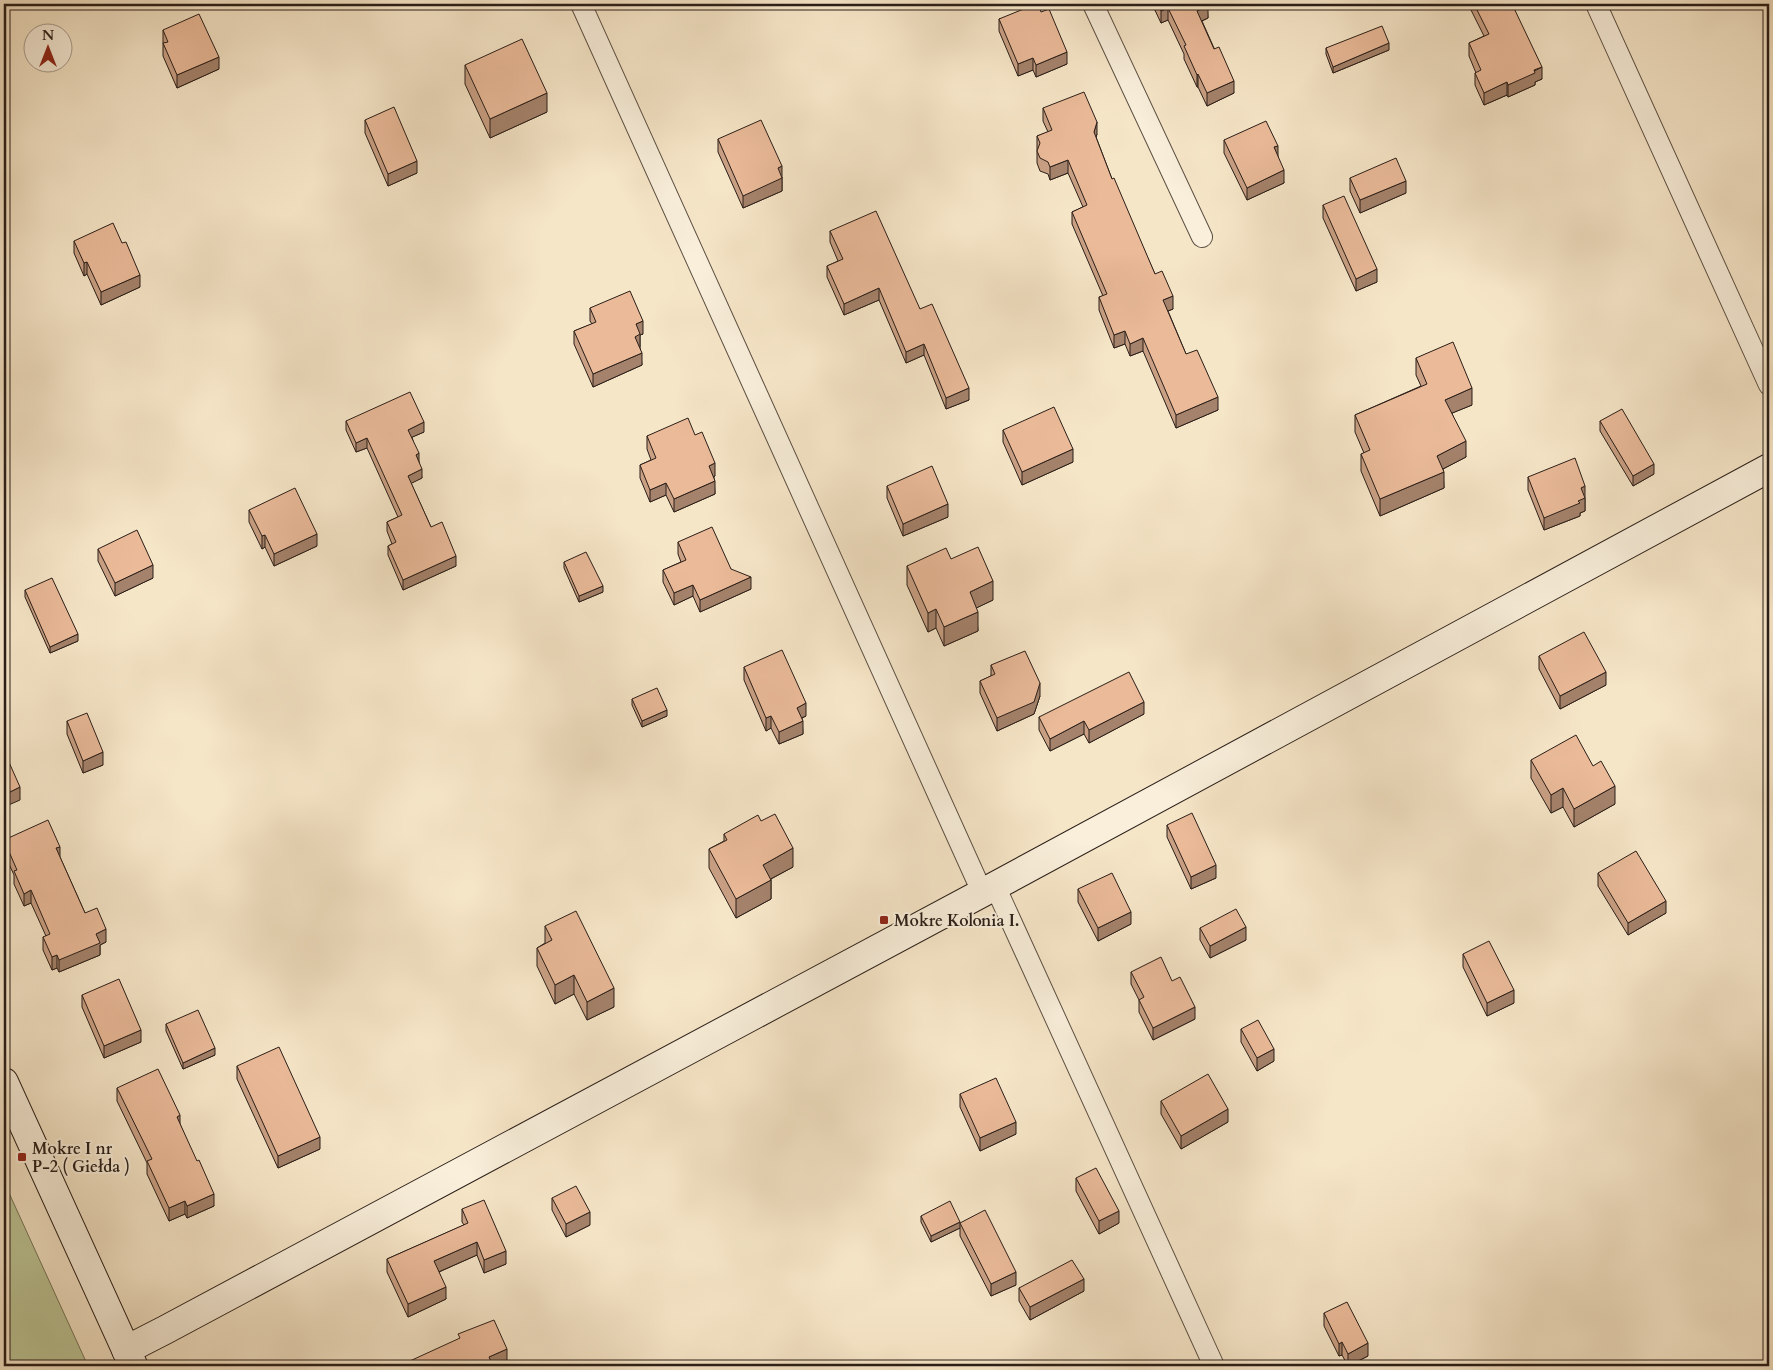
<svg xmlns="http://www.w3.org/2000/svg" width="1773" height="1370" font-family="Cardo,serif">
<rect width="100%" height="100%" fill="#f6e6c8"/>
<filter id="stains"><feTurbulence type="fractalNoise" baseFrequency=".004" numOctaves="4"/><feColorMatrix values="0 0 0 0 .2 0 0 0 0 .09 0 0 0 0 .02 0 0 0 .5 -.17"/></filter>
<radialGradient id="worn" r=".72"><stop offset=".6" stop-color="#630" stop-opacity="0"/><stop offset="1" stop-color="#630" stop-opacity=".3"/></radialGradient>
<path fill="#bcc596" stroke="#737257" d="M 4,1182 L 88,1366 L 4,1366 Z"/>
<g fill="none" stroke-linecap="round" stroke-linejoin="round">
<g stroke="#5d5044" stroke-width="22">
<g id="street">
<path d="M 581,4 L 982,892"/>
<path d="M 1093,4 L 1202,237"/>
<path d="M 1596,4 L 1769,385"/>
<path d="M 995,886 L 1214,1366"/>
</g>
</g>
<g stroke="#2a1e18" stroke-width="30">
<g id="secondary">
<path d="M 4,1082 L 133,1365"/>
<path d="M 126,1350 L 165,1330 L 995,886 L 1769,468"/>
</g>
</g>
<use href="#street" stroke="#f9efdb" stroke-width="20"/>
<use href="#secondary" stroke="#f9efdb" stroke-width="28"/>
</g>
<g fill="#c9a084" stroke="#2a1e18">
<path d="M 1152,4 L 1207,4 L 1208,18 L 1202,21 L 1234,93 L 1207,106 L 1198,87 L 1197,87 L 1184,59 L 1184,54 L 1168,20 L 1161,23 Z"/>
<path d="M 1468,4 L 1512,4 L 1542,79 L 1535,82 L 1535,85 L 1508,97 L 1507,95 L 1484,105 L 1475,85 L 1475,73 L 1476,73 L 1469,56 L 1469,43 L 1484,36 Z"/>
<path d="M 1041,12 L 1067,64 L 1036,77 L 1033,70 L 1018,76 L 999,31 L 999,19 Z"/>
<path d="M 163,30 L 219,69 L 177,88 L 163,56 Z"/>
<path d="M 1326,48 L 1389,50 L 1333,73 L 1326,54 Z"/>
<path d="M 465,65 L 547,112 L 490,138 L 465,84 Z"/>
<path d="M 1043,108 L 1097,134 L 1096,137 L 1112,179 L 1155,274 L 1173,309 L 1168,311 L 1186,354 L 1218,410 L 1176,428 L 1143,351 L 1130,356 L 1125,344 L 1114,348 L 1099,310 L 1099,297 L 1103,296 L 1072,224 L 1072,212 L 1083,207 L 1068,173 L 1050,180 L 1048,174 L 1040,171 L 1037,163 L 1037,136 L 1048,132 L 1043,121 Z"/>
<path d="M 365,120 L 417,173 L 388,186 L 365,133 Z"/>
<path d="M 718,139 L 782,177 L 782,191 L 743,208 L 718,152 Z"/>
<path d="M 1224,140 L 1278,156 L 1284,183 L 1247,200 L 1224,153 Z"/>
<path d="M 1350,178 L 1406,193 L 1360,213 L 1350,191 Z"/>
<path d="M 1323,205 L 1377,282 L 1356,291 L 1323,218 Z"/>
<path d="M 830,231 L 920,309 L 969,400 L 946,409 L 924,355 L 906,363 L 879,300 L 844,315 L 827,277 L 827,266 L 838,261 L 830,242 Z"/>
<path d="M 74,241 L 140,287 L 101,305 L 87,274 L 84,276 L 74,253 Z"/>
<path d="M 590,308 L 643,334 L 640,335 L 640,347 L 642,365 L 593,387 L 574,344 L 574,331 L 592,324 L 590,321 Z"/>
<path d="M 1416,358 L 1472,405 L 1452,413 L 1466,457 L 1443,469 L 1444,488 L 1380,516 L 1361,471 L 1361,454 L 1364,453 L 1355,432 L 1355,415 L 1421,386 L 1416,375 Z"/>
<path d="M 346,421 L 424,432 L 412,437 L 419,462 L 422,478 L 411,483 L 431,527 L 456,566 L 403,590 L 388,555 L 388,546 L 392,544 L 387,531 L 387,522 L 398,517 L 367,448 L 356,452 L 346,430 Z"/>
<path d="M 1600,421 L 1654,474 L 1633,486 L 1600,431 Z"/>
<path d="M 1003,430 L 1073,462 L 1022,485 L 1003,442 Z"/>
<path d="M 695,435 L 715,476 L 714,477 L 715,494 L 674,512 L 666,495 L 650,502 L 640,478 L 640,465 L 651,460 L 647,449 L 647,436 Z"/>
<path d="M 1528,477 L 1585,498 L 1585,511 L 1580,513 L 1580,516 L 1544,530 L 1528,490 Z"/>
<path d="M 887,486 L 948,517 L 903,536 L 887,498 Z"/>
<path d="M 249,510 L 317,546 L 274,566 L 265,547 L 262,549 L 249,522 Z"/>
<path d="M 678,542 L 731,569 L 751,589 L 700,612 L 693,596 L 674,605 L 663,582 L 663,570 L 681,562 L 678,554 Z"/>
<path d="M 98,549 L 153,578 L 115,596 L 98,561 Z"/>
<path d="M 951,559 L 993,600 L 976,608 L 978,631 L 944,646 L 936,628 L 928,632 L 907,585 L 907,566 Z"/>
<path d="M 564,562 L 603,592 L 579,602 L 564,568 Z"/>
<path d="M 25,590 L 78,641 L 50,653 L 25,597 Z"/>
<path d="M 1539,656 L 1606,685 L 1560,709 L 1539,669 Z"/>
<path d="M 991,665 L 1040,696 L 1034,714 L 997,731 L 980,693 L 980,681 L 991,676 Z"/>
<path d="M 744,667 L 806,716 L 802,718 L 803,734 L 779,744 L 771,728 L 766,731 L 744,680 Z"/>
<path d="M 632,699 L 667,716 L 642,727 L 632,705 Z"/>
<path d="M 1144,714 L 1089,743 L 1084,734 L 1050,751 L 1039,730 L 1039,717 Z"/>
<path d="M 67,721 L 103,765 L 83,773 L 67,734 Z"/>
<path d="M 1531,760 L 1615,804 L 1574,827 L 1563,807 L 1551,813 L 1531,778 Z"/>
<path d="M 1167,825 L 1216,878 L 1191,889 L 1167,837 Z"/>
<path d="M 724,834 L 793,867 L 771,879 L 771,899 L 736,918 L 709,868 L 709,849 L 724,841 Z"/>
<path d="M 4,840 L 60,857 L 85,913 L 106,942 L 100,945 L 100,955 L 59,972 L 57,968 L 52,970 L 43,950 L 43,937 L 46,936 L 31,903 L 24,906 L 14,884 L 14,875 L 4,853 Z"/>
<path d="M 1598,873 L 1666,913 L 1628,935 L 1598,886 Z"/>
<path d="M 1078,889 L 1131,924 L 1098,941 L 1078,902 Z"/>
<path d="M 545,926 L 614,1007 L 587,1020 L 574,994 L 555,1004 L 537,966 L 537,948 L 545,943 Z"/>
<path d="M 1200,928 L 1246,940 L 1210,958 L 1200,940 Z"/>
<path d="M 1463,954 L 1514,1003 L 1487,1016 L 1463,967 Z"/>
<path d="M 1131,972 L 1195,1019 L 1153,1040 L 1139,1012 L 1139,1000 L 1131,984 Z"/>
<path d="M 82,995 L 141,1042 L 104,1058 L 82,1007 Z"/>
<path d="M 166,1024 L 215,1055 L 183,1069 L 166,1031 Z"/>
<path d="M 1241,1029 L 1274,1061 L 1257,1071 L 1241,1042 Z"/>
<path d="M 237,1066 L 320,1149 L 278,1168 L 237,1079 Z"/>
<path d="M 117,1088 L 180,1124 L 214,1206 L 187,1218 L 185,1214 L 169,1221 L 147,1174 L 147,1163 L 117,1101 Z"/>
<path d="M 960,1094 L 1016,1134 L 980,1151 L 960,1107 Z"/>
<path d="M 1161,1101 L 1228,1122 L 1181,1149 L 1161,1114 Z"/>
<path d="M 1076,1178 L 1119,1223 L 1099,1234 L 1076,1191 Z"/>
<path d="M 552,1198 L 590,1225 L 566,1237 L 552,1210 Z"/>
<path d="M 462,1209 L 506,1264 L 484,1273 L 477,1255 L 439,1272 L 446,1299 L 408,1317 L 387,1272 L 387,1259 L 464,1225 L 462,1222 Z"/>
<path d="M 921,1216 L 960,1223 L 1016,1285 L 991,1296 L 960,1236 L 960,1228 L 931,1242 L 921,1222 Z"/>
<path d="M 1019,1288 L 1084,1291 L 1030,1320 L 1019,1301 Z"/>
<path d="M 1324,1313 L 1368,1356 L 1348,1366 L 1342,1355 L 1339,1356 L 1324,1326 Z"/>
</g>
<g fill="#a4826b" stroke="#2a1e18">
<path d="M 1208,5 L 1208,18 L 1197,23 L 1197,11 Z"/>
<path d="M 1168,8 L 1168,20 L 1161,23 L 1161,11 Z"/>
<path d="M 1389,43 L 1389,50 L 1333,73 L 1333,67 Z"/>
<path d="M 1067,52 L 1067,64 L 1036,77 L 1036,65 Z"/>
<path d="M 219,57 L 219,69 L 177,88 L 177,75 Z"/>
<path d="M 1033,58 L 1033,70 L 1018,76 L 1018,64 Z"/>
<path d="M 1542,67 L 1542,79 L 1535,82 L 1535,85 L 1508,97 L 1508,85 Z"/>
<path d="M 1198,74 L 1198,87 L 1197,87 L 1197,75 Z"/>
<path d="M 1234,81 L 1234,93 L 1207,106 L 1207,93 Z"/>
<path d="M 1507,82 L 1507,95 L 1484,105 L 1484,93 Z"/>
<path d="M 547,93 L 547,112 L 490,138 L 490,119 Z"/>
<path d="M 1097,122 L 1097,134 L 1094,145 L 1094,132 Z"/>
<path d="M 1278,146 L 1278,158 L 1274,147 Z"/>
<path d="M 1068,160 L 1068,173 L 1050,180 L 1050,167 Z"/>
<path d="M 417,161 L 417,173 L 388,186 L 388,174 Z"/>
<path d="M 782,166 L 782,191 L 743,208 L 743,196 L 778,168 Z"/>
<path d="M 1284,170 L 1284,183 L 1247,200 L 1247,188 Z"/>
<path d="M 1406,181 L 1406,193 L 1360,213 L 1360,200 Z"/>
<path d="M 87,262 L 87,274 L 84,276 L 84,263 Z"/>
<path d="M 1377,269 L 1377,282 L 1356,291 L 1356,279 Z"/>
<path d="M 140,275 L 140,287 L 101,305 L 101,292 Z"/>
<path d="M 879,288 L 879,300 L 844,315 L 844,304 Z"/>
<path d="M 1173,296 L 1173,309 L 1163,313 L 1163,300 Z"/>
<path d="M 643,321 L 643,334 L 640,335 L 640,347 L 635,349 L 636,324 Z"/>
<path d="M 1125,331 L 1125,344 L 1114,348 L 1114,335 Z"/>
<path d="M 1143,338 L 1143,351 L 1130,356 L 1130,344 Z"/>
<path d="M 924,344 L 924,355 L 906,363 L 906,352 Z"/>
<path d="M 642,353 L 642,365 L 593,387 L 593,374 Z"/>
<path d="M 969,388 L 969,400 L 946,409 L 946,398 Z"/>
<path d="M 1472,388 L 1472,405 L 1445,416 L 1445,400 Z"/>
<path d="M 1218,397 L 1218,410 L 1176,428 L 1176,415 Z"/>
<path d="M 424,422 L 424,432 L 408,439 L 408,430 Z"/>
<path d="M 367,438 L 367,448 L 356,452 L 356,443 Z"/>
<path d="M 1466,441 L 1466,457 L 1437,472 L 1437,456 Z"/>
<path d="M 1073,449 L 1073,462 L 1022,485 L 1022,472 Z"/>
<path d="M 8,453 L 8,464 L 4,466 L 4,455 Z"/>
<path d="M 419,453 L 419,463 L 416,455 Z"/>
<path d="M 715,463 L 715,476 L 709,479 L 709,466 Z"/>
<path d="M 1654,464 L 1654,474 L 1633,486 L 1633,476 Z"/>
<path d="M 422,469 L 422,478 L 408,485 L 408,476 Z"/>
<path d="M 1444,472 L 1444,488 L 1380,516 L 1380,499 Z"/>
<path d="M 715,481 L 715,494 L 674,512 L 674,499 Z"/>
<path d="M 666,483 L 666,495 L 650,502 L 650,490 Z"/>
<path d="M 1585,486 L 1585,511 L 1580,513 L 1580,516 L 1544,530 L 1544,518 L 1581,488 Z"/>
<path d="M 948,504 L 948,517 L 903,536 L 903,524 Z"/>
<path d="M 317,534 L 317,546 L 274,566 L 274,554 Z"/>
<path d="M 265,535 L 265,547 L 262,549 L 262,536 Z"/>
<path d="M 456,556 L 456,566 L 403,590 L 403,580 Z"/>
<path d="M 153,565 L 153,578 L 115,596 L 115,583 Z"/>
<path d="M 751,577 L 751,589 L 700,612 L 700,600 Z"/>
<path d="M 993,581 L 993,600 L 970,611 L 970,592 Z"/>
<path d="M 693,585 L 693,596 L 674,605 L 674,593 Z"/>
<path d="M 603,586 L 603,592 L 579,602 L 579,596 Z"/>
<path d="M 936,609 L 936,628 L 928,632 L 928,613 Z"/>
<path d="M 978,612 L 978,631 L 944,646 L 944,627 Z"/>
<path d="M 78,634 L 78,641 L 50,653 L 50,647 Z"/>
<path d="M 1606,672 L 1606,685 L 1560,709 L 1560,696 Z"/>
<path d="M 1040,683 L 1040,696 L 1034,714 L 997,731 L 997,718 Z"/>
<path d="M 1144,702 L 1144,714 L 1089,743 L 1089,730 Z"/>
<path d="M 806,703 L 806,716 L 797,720 L 797,708 Z"/>
<path d="M 667,710 L 667,716 L 642,727 L 642,721 Z"/>
<path d="M 771,716 L 771,728 L 766,731 L 766,718 Z"/>
<path d="M 803,721 L 803,734 L 779,744 L 779,732 Z"/>
<path d="M 1084,721 L 1084,734 L 1050,751 L 1050,739 Z"/>
<path d="M 103,752 L 103,765 L 83,773 L 83,761 Z"/>
<path d="M 1615,786 L 1615,804 L 1574,827 L 1574,809 Z"/>
<path d="M 20,787 L 20,800 L 4,807 L 4,795 Z"/>
<path d="M 1563,788 L 1563,807 L 1551,813 L 1551,795 Z"/>
<path d="M 60,847 L 60,860 L 56,848 Z"/>
<path d="M 793,848 L 793,867 L 763,883 L 763,865 Z"/>
<path d="M 1216,865 L 1216,878 L 1191,889 L 1191,877 Z"/>
<path d="M 771,880 L 771,899 L 736,918 L 736,899 Z"/>
<path d="M 31,890 L 31,903 L 24,906 L 24,894 Z"/>
<path d="M 1666,901 L 1666,913 L 1628,935 L 1628,923 Z"/>
<path d="M 1131,912 L 1131,924 L 1098,941 L 1098,928 Z"/>
<path d="M 1246,927 L 1246,940 L 1210,958 L 1210,946 Z"/>
<path d="M 106,929 L 106,942 L 100,945 L 100,955 L 59,972 L 59,960 L 96,934 Z"/>
<path d="M 57,955 L 57,968 L 52,970 L 52,957 Z"/>
<path d="M 574,975 L 574,994 L 555,1004 L 555,985 Z"/>
<path d="M 614,988 L 614,1007 L 587,1020 L 587,1002 Z"/>
<path d="M 1514,990 L 1514,1003 L 1487,1016 L 1487,1003 Z"/>
<path d="M 1195,1007 L 1195,1019 L 1153,1040 L 1153,1028 Z"/>
<path d="M 141,1030 L 141,1042 L 104,1058 L 104,1046 Z"/>
<path d="M 215,1048 L 215,1055 L 183,1069 L 183,1063 Z"/>
<path d="M 1274,1049 L 1274,1061 L 1257,1071 L 1257,1058 Z"/>
<path d="M 1228,1109 L 1228,1122 L 1181,1149 L 1181,1136 Z"/>
<path d="M 180,1115 L 180,1128 L 177,1117 Z"/>
<path d="M 1016,1122 L 1016,1134 L 980,1151 L 980,1138 Z"/>
<path d="M 320,1137 L 320,1149 L 278,1168 L 278,1156 Z"/>
<path d="M 214,1194 L 214,1206 L 187,1218 L 187,1206 Z"/>
<path d="M 185,1201 L 185,1214 L 169,1221 L 169,1208 Z"/>
<path d="M 1119,1211 L 1119,1223 L 1099,1234 L 1099,1221 Z"/>
<path d="M 590,1212 L 590,1225 L 566,1237 L 566,1224 Z"/>
<path d="M 960,1222 L 960,1228 L 931,1242 L 931,1236 Z"/>
<path d="M 477,1242 L 477,1255 L 434,1274 L 434,1261 Z"/>
<path d="M 506,1251 L 506,1264 L 484,1273 L 484,1260 Z"/>
<path d="M 1016,1272 L 1016,1285 L 991,1296 L 991,1284 Z"/>
<path d="M 1084,1279 L 1084,1291 L 1030,1320 L 1030,1307 Z"/>
<path d="M 446,1287 L 446,1299 L 408,1317 L 408,1304 Z"/>
<path d="M 1342,1342 L 1342,1355 L 1339,1356 L 1339,1344 Z"/>
<path d="M 1368,1343 L 1368,1356 L 1348,1366 L 1348,1354 Z"/>
<path d="M 507,1349 L 507,1366 L 489,1366 L 489,1357 Z"/>
</g>
<g fill="#eaba99" stroke="#2a1e18">
<path d="M 1036,4 L 1038,4 L 1041,12 L 1049,9 L 1067,52 L 1036,65 L 1033,58 L 1018,64 L 999,19 Z"/>
<path d="M 1158,4 L 1207,4 L 1208,5 L 1197,11 L 1214,49 L 1219,47 L 1234,81 L 1207,93 L 1198,74 L 1197,75 L 1184,46 L 1186,45 L 1168,8 L 1161,11 Z"/>
<path d="M 1474,4 L 1512,4 L 1542,67 L 1534,70 L 1535,73 L 1508,85 L 1507,82 L 1484,93 L 1475,73 L 1481,70 L 1469,43 L 1489,34 Z"/>
<path d="M 199,14 L 219,57 L 177,75 L 163,43 L 168,42 L 163,30 Z"/>
<path d="M 1382,26 L 1389,43 L 1333,67 L 1326,48 Z"/>
<path d="M 522,39 L 547,93 L 490,119 L 465,65 Z"/>
<path d="M 1084,92 L 1097,122 L 1094,132 L 1112,179 L 1114,178 L 1155,274 L 1162,271 L 1173,296 L 1163,300 L 1186,354 L 1197,350 L 1218,397 L 1176,415 L 1143,338 L 1130,344 L 1125,331 L 1114,335 L 1099,297 L 1107,294 L 1072,212 L 1087,205 L 1068,160 L 1050,167 L 1048,162 L 1040,158 L 1037,151 L 1040,143 L 1037,136 L 1052,130 L 1043,108 Z"/>
<path d="M 394,107 L 417,161 L 388,174 L 365,120 Z"/>
<path d="M 761,120 L 782,166 L 778,168 L 782,178 L 743,196 L 718,139 Z"/>
<path d="M 1266,121 L 1278,146 L 1274,147 L 1284,170 L 1247,188 L 1224,140 Z"/>
<path d="M 1396,158 L 1406,181 L 1360,200 L 1350,178 Z"/>
<path d="M 1344,196 L 1377,269 L 1356,279 L 1323,205 Z"/>
<path d="M 876,211 L 920,309 L 932,304 L 969,388 L 946,398 L 924,344 L 906,352 L 879,288 L 844,304 L 827,266 L 843,259 L 830,231 Z"/>
<path d="M 113,223 L 122,243 L 126,242 L 140,275 L 101,292 L 87,262 L 84,263 L 74,241 Z"/>
<path d="M 630,291 L 643,321 L 636,324 L 640,334 L 635,337 L 642,353 L 593,374 L 574,331 L 596,322 L 590,308 Z"/>
<path d="M 1453,342 L 1472,388 L 1445,400 L 1466,441 L 1437,456 L 1444,472 L 1380,499 L 1361,454 L 1370,450 L 1355,415 L 1427,384 L 1416,358 Z"/>
<path d="M 410,392 L 424,422 L 408,430 L 419,453 L 416,455 L 422,469 L 408,476 L 431,527 L 442,522 L 456,556 L 403,580 L 388,546 L 396,542 L 387,522 L 402,515 L 367,438 L 356,443 L 346,421 Z"/>
<path d="M 1054,407 L 1073,449 L 1022,472 L 1003,430 Z"/>
<path d="M 1622,409 L 1654,464 L 1633,476 L 1600,421 Z"/>
<path d="M 688,418 L 695,435 L 702,432 L 715,463 L 709,466 L 715,481 L 674,499 L 666,483 L 650,490 L 640,465 L 656,458 L 647,436 Z"/>
<path d="M 4,442 L 8,453 L 4,455 Z"/>
<path d="M 1575,458 L 1585,486 L 1581,488 L 1585,498 L 1578,501 L 1580,503 L 1544,518 L 1528,477 Z"/>
<path d="M 932,466 L 948,504 L 903,524 L 887,486 Z"/>
<path d="M 295,488 L 317,534 L 274,554 L 265,535 L 262,536 L 249,510 Z"/>
<path d="M 712,527 L 731,569 L 751,577 L 700,600 L 693,585 L 674,593 L 663,570 L 686,560 L 678,542 Z"/>
<path d="M 137,530 L 153,565 L 115,583 L 98,549 Z"/>
<path d="M 978,547 L 993,581 L 970,592 L 978,612 L 944,627 L 936,609 L 928,613 L 907,566 L 946,548 L 951,559 Z"/>
<path d="M 586,552 L 603,586 L 579,596 L 564,562 Z"/>
<path d="M 52,578 L 78,634 L 50,647 L 25,590 Z"/>
<path d="M 1584,632 L 1606,672 L 1560,696 L 1539,656 Z"/>
<path d="M 782,650 L 806,703 L 797,708 L 803,721 L 779,732 L 771,716 L 766,718 L 744,667 Z"/>
<path d="M 1025,651 L 1040,683 L 1034,702 L 997,718 L 980,681 L 995,674 L 991,665 Z"/>
<path d="M 1129,672 L 1144,702 L 1089,730 L 1084,721 L 1050,739 L 1039,717 Z"/>
<path d="M 657,688 L 667,710 L 642,721 L 632,699 Z"/>
<path d="M 87,713 L 103,752 L 83,761 L 67,721 Z"/>
<path d="M 1576,735 L 1593,766 L 1601,761 L 1615,786 L 1574,809 L 1563,788 L 1551,795 L 1531,760 Z"/>
<path d="M 4,751 L 20,787 L 4,795 Z"/>
<path d="M 1192,813 L 1216,865 L 1191,877 L 1167,825 Z"/>
<path d="M 775,814 L 793,848 L 763,865 L 771,880 L 736,899 L 709,849 L 727,840 L 724,834 L 758,815 L 761,821 Z"/>
<path d="M 48,820 L 60,847 L 56,848 L 85,913 L 97,908 L 106,929 L 96,934 L 100,943 L 59,960 L 57,955 L 52,957 L 43,937 L 50,934 L 31,890 L 24,894 L 14,871 L 17,870 L 4,840 Z"/>
<path d="M 1636,851 L 1666,901 L 1628,923 L 1598,873 Z"/>
<path d="M 1112,873 L 1131,912 L 1098,928 L 1078,889 Z"/>
<path d="M 1236,909 L 1246,927 L 1210,946 L 1200,928 Z"/>
<path d="M 576,911 L 614,988 L 587,1002 L 574,975 L 555,985 L 537,948 L 552,940 L 545,926 Z"/>
<path d="M 1489,941 L 1514,990 L 1487,1003 L 1463,954 Z"/>
<path d="M 1161,957 L 1172,981 L 1180,977 L 1195,1007 L 1153,1028 L 1139,1000 L 1144,997 L 1131,972 Z"/>
<path d="M 119,979 L 141,1030 L 104,1046 L 82,995 Z"/>
<path d="M 198,1010 L 215,1048 L 183,1063 L 166,1024 Z"/>
<path d="M 1258,1020 L 1274,1049 L 1257,1058 L 1241,1029 Z"/>
<path d="M 279,1047 L 320,1137 L 278,1156 L 237,1066 Z"/>
<path d="M 158,1069 L 180,1115 L 177,1117 L 197,1161 L 199,1160 L 214,1194 L 187,1206 L 185,1201 L 169,1208 L 147,1161 L 152,1159 L 117,1088 Z"/>
<path d="M 1208,1074 L 1228,1109 L 1181,1136 L 1161,1101 Z"/>
<path d="M 996,1078 L 1016,1122 L 980,1138 L 960,1094 Z"/>
<path d="M 1096,1168 L 1119,1211 L 1099,1221 L 1076,1178 Z"/>
<path d="M 576,1186 L 590,1212 L 566,1224 L 552,1198 Z"/>
<path d="M 484,1200 L 506,1251 L 484,1260 L 477,1242 L 434,1261 L 446,1287 L 408,1304 L 387,1259 L 468,1223 L 462,1209 Z"/>
<path d="M 950,1201 L 960,1222 L 931,1236 L 921,1216 Z"/>
<path d="M 985,1210 L 1016,1272 L 991,1284 L 960,1223 Z"/>
<path d="M 1072,1260 L 1084,1279 L 1030,1307 L 1019,1288 Z"/>
<path d="M 1347,1302 L 1368,1343 L 1348,1354 L 1342,1342 L 1339,1344 L 1324,1313 Z"/>
<path d="M 494,1320 L 507,1349 L 489,1357 L 493,1366 L 399,1366 L 460,1338 L 458,1334 Z"/>
<path d="M 395,1363 L 396,1366 L 388,1366 Z"/>
</g>
<g fill="#8f2418" stroke="#f9efdb" stroke-width="2">
<rect x="879" y="915" width="10" height="10" rx="2.5"/>
<rect x="17" y="1152" width="10" height="10" rx="2.5"/>
</g>
<g text-anchor="middle" stroke-width="4" stroke-linejoin="round" paint-order="stroke">
<g font-size="16" font-weight="bold" fill="#2a1e18" stroke="#f9efdb" text-anchor="start">
<text x="894" y="926">Mokre Kolonia I.</text>
<text x="32" y="1154">Mokre I nr<tspan x="32" dy="18">P-2 ( Giełda )</tspan></text>
</g>
</g>
<rect width="1773" height="1370" fill="none" stroke="#f6e6c8" stroke-width="20"/>
<rect x="5" y="5" width="1763" height="1360" fill="none" stroke="#2a1e18" stroke-width="2.5"/>
<rect x="10" y="10" width="1753" height="1350" fill="none" stroke="#2a1e18"/>
<g transform="translate(48 48)"><circle r="24" fill="#f9efdb" stroke="#a69b8d"/>
<path d="M0-4L9 19L0 12L-9 19Z" fill="#8f2418"/>
<text y="-8" font-size="14" font-weight="bold" text-anchor="middle" fill="#2a1e18">N</text>
</g>
<rect width="100%" height="100%" filter="url(#stains)"/>
<rect width="100%" height="100%" fill="url(#worn)"/>
</svg>
